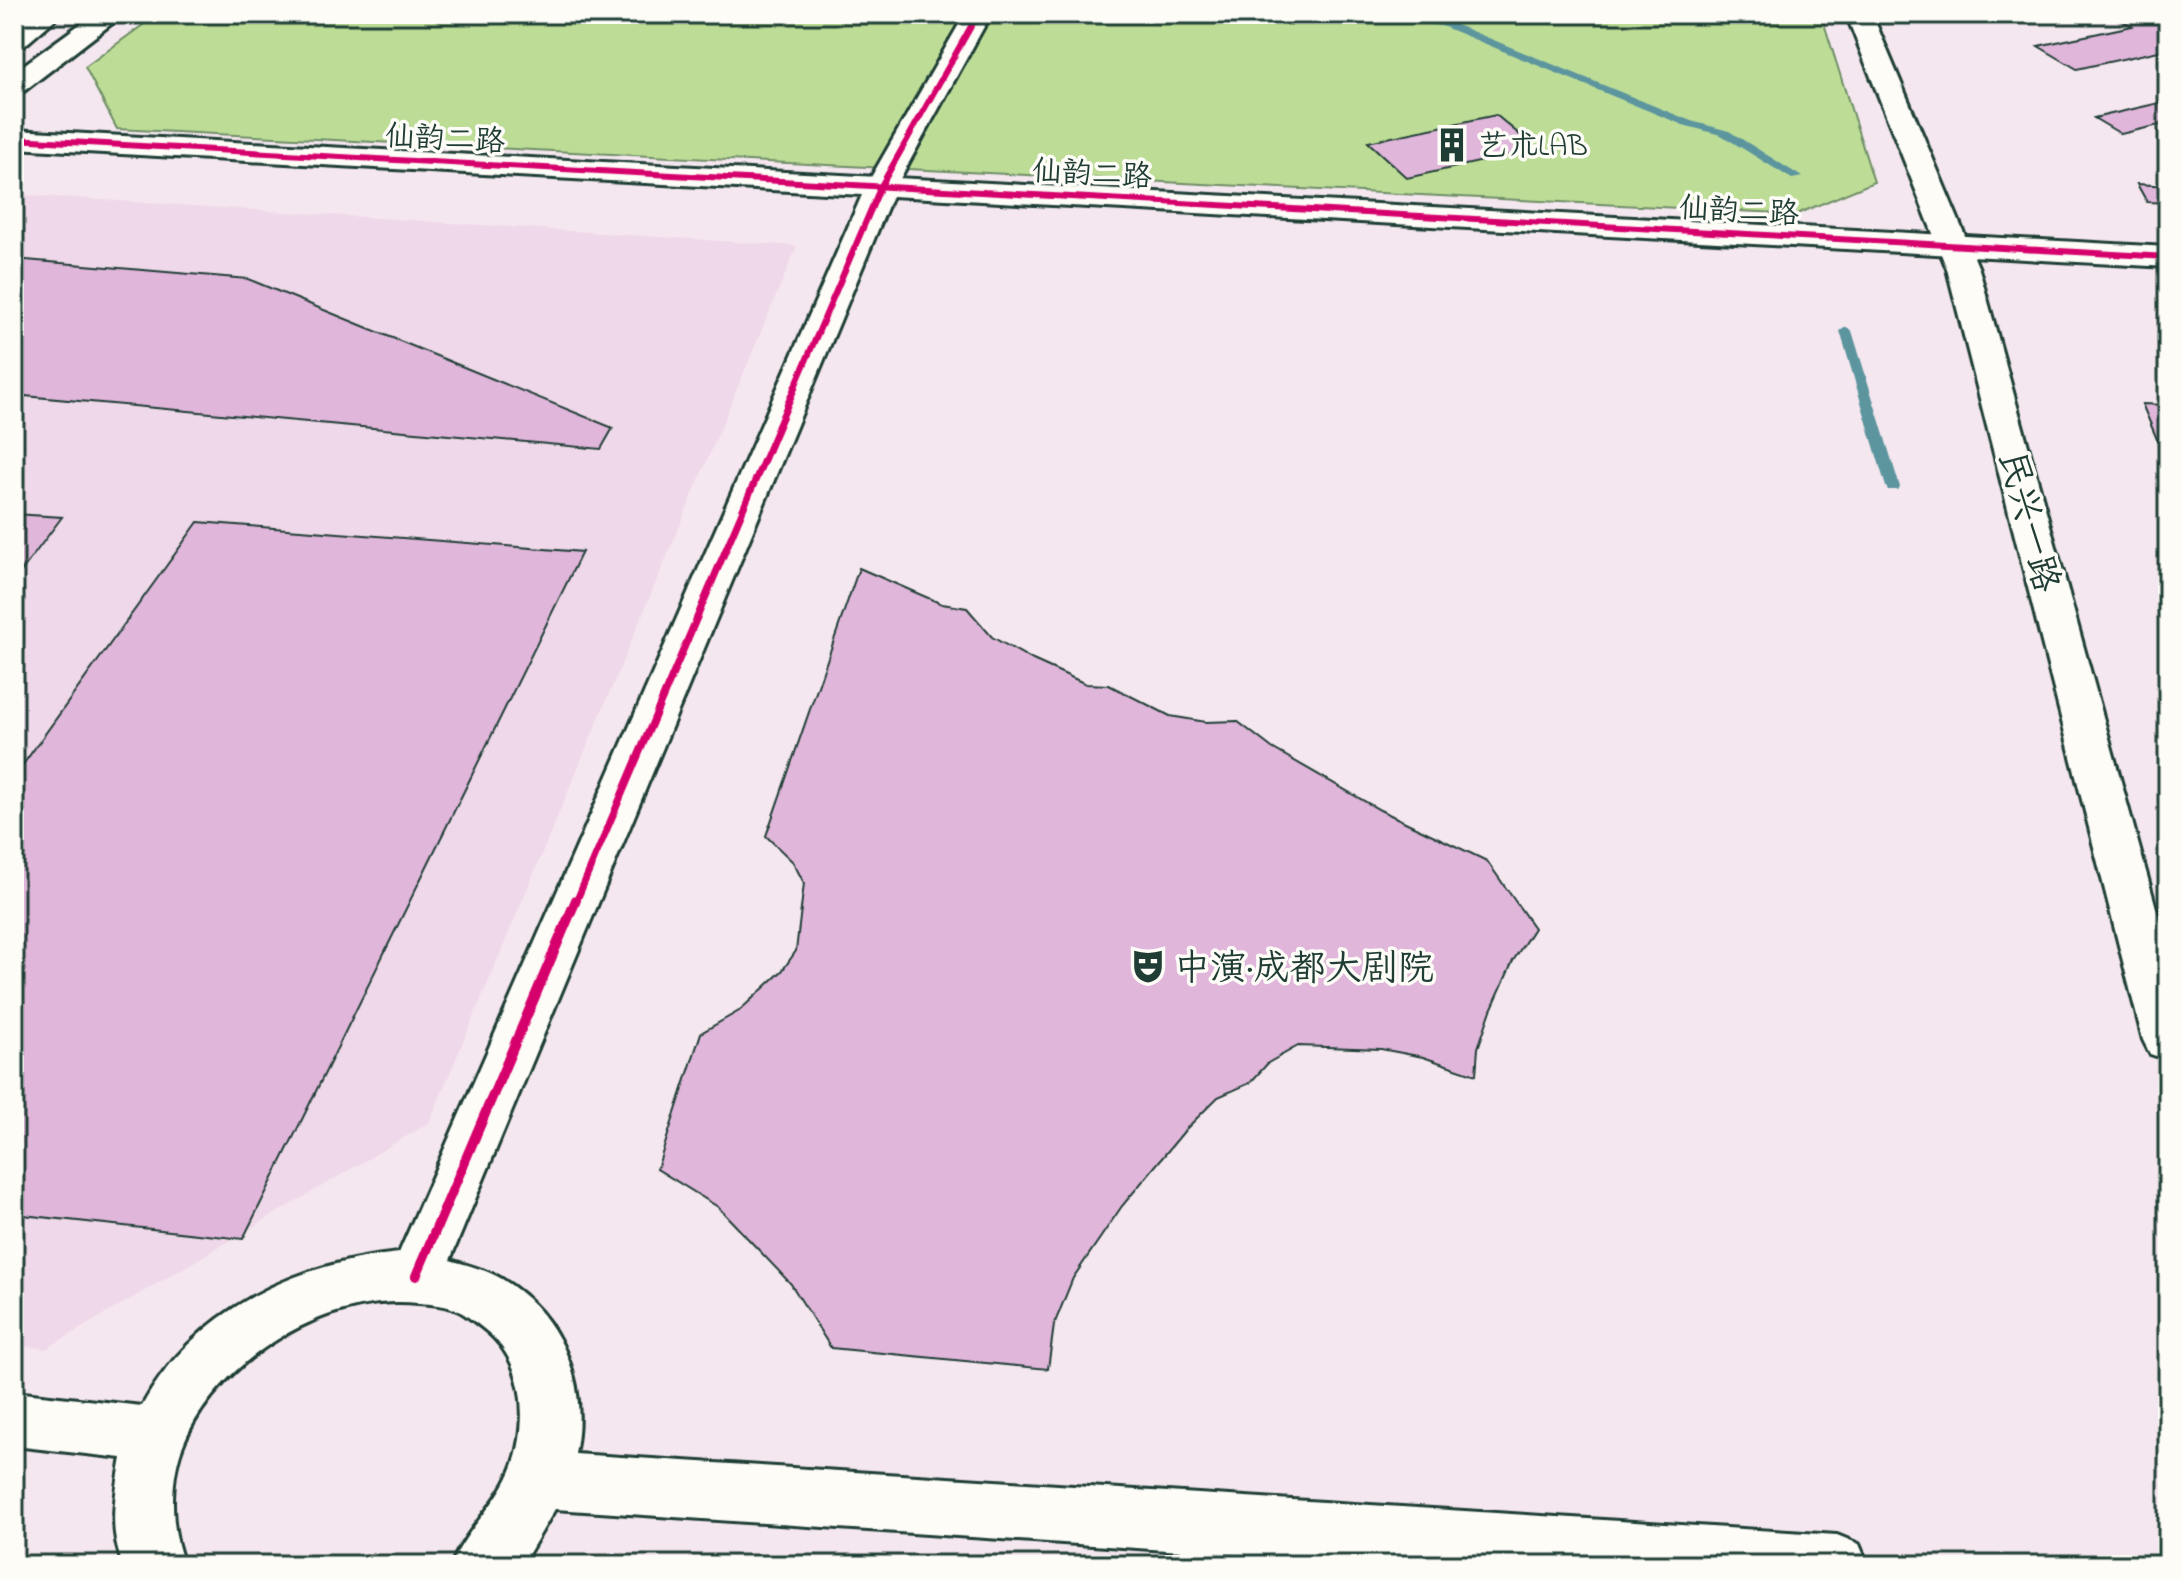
<svg xmlns="http://www.w3.org/2000/svg" width="2182" height="1579" font-family="'Indie Flower','LXGW WenKai TC',sans-serif">
<rect width="100%" height="100%" fill="#f5e7ef"/>
<filter id="ink" filterUnits="userSpaceOnUse"><feTurbulence type="fractalNoise" baseFrequency=".0125" numOctaves="2"/><feDisplacementMap in="SourceGraphic" scale="16" xChannelSelector="R" yChannelSelector="G"/><feConvolveMatrix kernelMatrix="1 2 1 2 8 2 1 2 1" color-interpolation-filters="sRGB"/></filter>
<g filter="url(#ink)">
<path fill="#efd8e9" d="M 14,194 L 797,246 L 429,1123 L 46,1349 L 14,1345 Z"/>
<path fill="#bddd97" stroke="#6e8d66" stroke-width="2" d="M 158,14 L 1821,14 L 1874,182 L 1797,214 L 117,129 L 85,67 Z"/>
<g fill="none" stroke-linecap="round" stroke-linejoin="round">
<g fill="#5c959e" fill-rule="evenodd">
<path d="M 1352,14 L 1385,14 L 1447,21 L 1691,121 L 1729,131 L 1802,177 L 1792,179 L 1721,135 L 1683,125 L 1442,26 L 1357,17 Z"/>
<path d="M 1846,327 L 1852,331 L 1900,487 L 1898,490 L 1888,490 L 1886,487 L 1840,331 Z"/>
</g>
</g>
<g fill="#e1b6db" stroke="#1f3d34" stroke-width="2">
<path d="M 2111,14 L 2168,14 L 2168,49 L 2077,69 L 2038,46 L 2132,26 Z"/>
<path d="M 2168,101 L 2168,123 L 2121,134 L 2094,118 Z"/>
<path d="M 1496,115 L 1537,149 L 1407,178 L 1368,142 Z"/>
<path d="M 2137,184 L 2168,186 L 2168,203 L 2147,202 Z"/>
<path d="M 14,259 L 248,279 L 613,428 L 601,449 L 14,395 Z"/>
<path d="M 2142,404 L 2168,405 L 2168,465 Z"/>
<path d="M 14,514 L 62,517 L 14,581 Z"/>
<path d="M 198,522 L 582,552 L 243,1239 L 14,1214 L 14,777 Z"/>
<path d="M 859,568 L 942,604 L 967,608 L 992,637 L 1033,660 L 1086,684 L 1109,685 L 1170,716 L 1206,722 L 1237,721 L 1272,748 L 1380,810 L 1487,861 L 1534,928 L 1513,961 L 1491,1010 L 1478,1048 L 1476,1075 L 1423,1057 L 1381,1049 L 1298,1046 L 1268,1063 L 1250,1083 L 1218,1097 L 1186,1129 L 1122,1206 L 1073,1278 L 1054,1325 L 1048,1369 L 831,1348 L 791,1284 L 718,1207 L 657,1169 L 701,1033 L 739,1011 L 782,971 L 796,951 L 804,883 L 793,862 L 766,836 Z"/>
</g>
<g fill="none" stroke-linecap="round" stroke-linejoin="round">
<g stroke="#1f3d34" stroke-width="6">
<g id="minor">
<path d="M 965,14 L 991,14 L 896,186 L 892,193 L 881,195 L 870,193 L 866,186 Z"/>
<path d="M 1846,14 L 1872,14 L 1979,269 L 2168,951 L 2168,1060 L 2150,1054 L 2143,1040 L 1947,269 Z"/>
</g>
</g>
<g stroke="#1f3d34" stroke-width="6">
<g id="tertiary">
<path d="M 31,14 L 61,14 L 24,46 L 14,48 L 14,27 Z"/>
<path d="M 94,14 L 124,14 L 24,91 L 14,94 L 14,72 Z"/>
<path d="M 14,130 L 2168,247 L 2168,267 L 892,196 L 450,1260 C 467,1265 487,1270 502,1279 C 563,1316 589,1385 575,1454 L 1837,1535 L 1859,1544 L 1868,1565 L 1389,1565 L 555,1509 L 522,1565 L 451,1565 C 472,1517 511,1497 520,1439 C 526,1398 518,1355 484,1329 C 476,1323 468,1316 459,1311 C 446,1305 432,1304 418,1303 C 328,1293 222,1357 185,1440 C 169,1476 169,1529 185,1565 L 123,1565 C 108,1528 115,1496 122,1458 L 14,1446 L 14,1392 L 142,1406 C 194,1311 295,1263 399,1253 L 862,195 L 14,148 Z"/>
</g>
</g>
<use href="#minor" fill="#fdfcf7" fill-rule="evenodd"/>
<use href="#tertiary" fill="#fdfcf7" fill-rule="evenodd"/>
<g stroke="#fdfcf7" stroke-width="9">
<g id="cycleway-far2">
<path d="M 14,139 L 2168,257"/>
<path d="M 794,389 L 881,186 L 978,14"/>
</g>
</g>
<g stroke="#fdfcf7" stroke-width="12">
<path id="cycleway-far1" d="M 576,902 L 795,387"/>
</g>
<g stroke="#fdfcf7" stroke-width="15">
<path id="cycleway" d="M 416,1276 L 576,900"/>
</g>
<use href="#cycleway-far2" stroke="#d6006c" stroke-width="6"/>
<use href="#cycleway-far1" stroke="#d6006c" stroke-width="7"/>
<use href="#cycleway" stroke="#d6006c" stroke-width="10"/>
</g>
</g>
<defs>
<g id="building-bare" transform="scale(2.76)"><path d="M-4-6H4V6H1V3H-1V6H-4ZM-2.5-4.3h1.7v1.8h-1.7ZM.8-4.3h1.7v1.8H.8ZM-2.5-1h1.7V.8h-1.7ZM.8-1h1.7V.8H.8Z" fill="#1f3d34" stroke="#fdfcf7" stroke-width="2.5" paint-order="stroke"/></g>
<g id="theatre-bare" transform="scale(2.76)"><path d="M-5-5.5Q0-4 5-5.5V0Q5 5 0 6Q-5 5-5 0ZM-3.3-2.5H-1v1.5H-3.3ZM1-2.5H3.3v1.5H1ZM-2.8 1Q0 5.5 2.8 1Z" fill="#1f3d34" stroke="#fdfcf7" stroke-width="2.5" paint-order="stroke"/></g>
</defs>
<g fill-rule="evenodd">
<use href="#building-bare" x="1452" y="145"/>
<use href="#theatre-bare" x="1148" y="966"/>
</g>
<g text-anchor="middle" stroke-width="7" stroke-linejoin="round" paint-order="stroke">
<g font-size="30" fill="#1f3d34" stroke="#fdfcf7">
<text transform="translate(445 138) rotate(3)" y="10">仙韵二路</text>
<text transform="translate(1092 173) rotate(3)" y="10">仙韵二路</text>
<text transform="translate(1739 210) rotate(3)" y="10">仙韵二路</text>
</g>
<g font-size="30" fill="#1f3d34" stroke="#fdfcf7" text-anchor="start">
<text x="1478" y="155">艺术LAB</text>
</g>
<g font-size="36" fill="#1f3d34" stroke="#fdfcf7">
<text transform="translate(2031 521) rotate(75)" y="13">民兴一路</text>
</g>
<g font-size="36" fill="#1f3d34" stroke="#fdfcf7" text-anchor="start">
<text x="1174" y="979">中演·成都大剧院</text>
</g>
</g>
<rect width="2182" height="1579" fill="none" stroke="#fdfcf7" stroke-width="48"/>
<rect x="24" y="24" width="2134" height="1531" fill="none" stroke="#1f3d34" stroke-width="3" filter="url(#ink)"/>
</svg>
